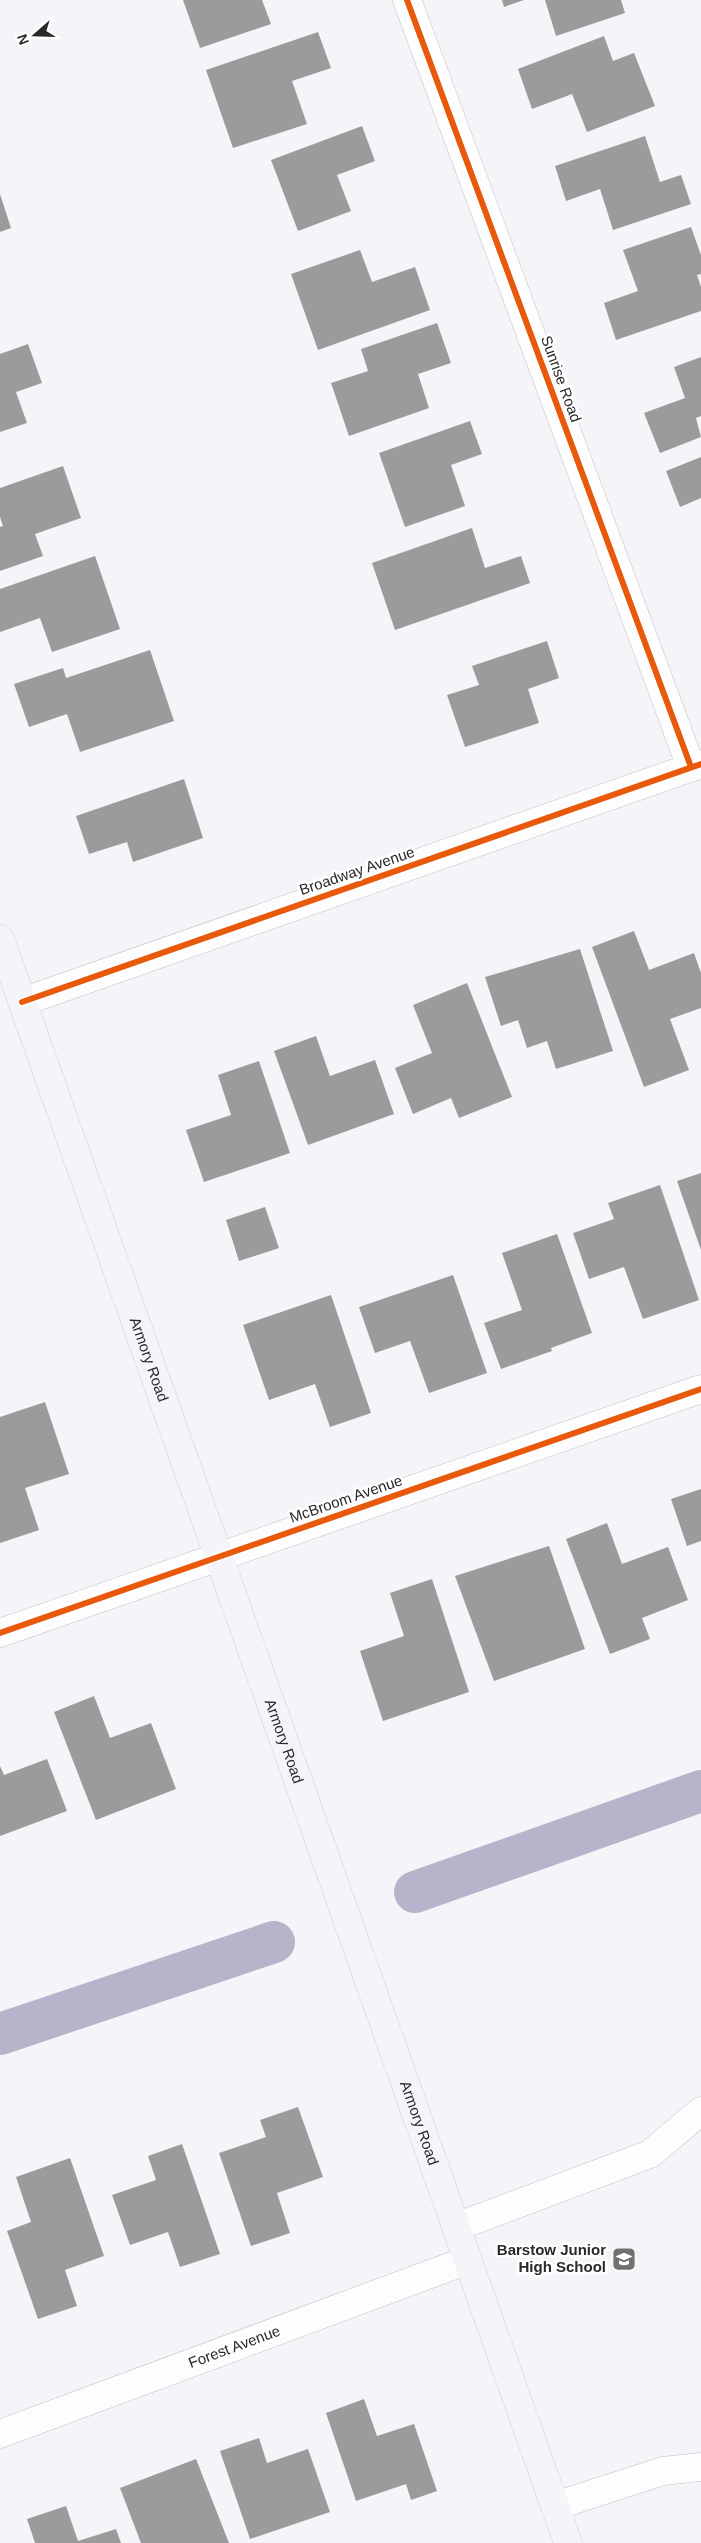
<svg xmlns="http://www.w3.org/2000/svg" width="701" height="2543" font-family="Helvetica,sans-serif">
<rect width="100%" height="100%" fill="#f6f4f8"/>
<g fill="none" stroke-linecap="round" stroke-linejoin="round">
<g stroke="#b9b2cb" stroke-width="42">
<path d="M 415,1892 L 701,1791"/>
<path d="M 0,2034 L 274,1942"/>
</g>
</g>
<g fill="#9c9b9c">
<path d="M 183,0 L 262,0 L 271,24 L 200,48 Z"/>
<path d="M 502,0 L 524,0 L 504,7 Z"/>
<path d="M 545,0 L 621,0 L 625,13 L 556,36 Z"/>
<path d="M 318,32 L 331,68 L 292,81 L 307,124 L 233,148 L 206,70 Z"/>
<path d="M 604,36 L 613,61 L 634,53 L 655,106 L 587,132 L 572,94 L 532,109 L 518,69 Z"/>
<path d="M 362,126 L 375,161 L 337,175 L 351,211 L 298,231 L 271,160 Z"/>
<path d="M 645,136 L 660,182 L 681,175 L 691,204 L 613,230 L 600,189 L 566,201 L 555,166 Z"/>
<path d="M 0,194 L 11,228 L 0,232 Z"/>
<path d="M 691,227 L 701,255 L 701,274 L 697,275 L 701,287 L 701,311 L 616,340 L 604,303 L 638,291 L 623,250 Z"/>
<path d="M 360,250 L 372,282 L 415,267 L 430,310 L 318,350 L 291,274 Z"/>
<path d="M 437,323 L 451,363 L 418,374 L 429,408 L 349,436 L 331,383 L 368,371 L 361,349 Z"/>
<path d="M 28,344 L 42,383 L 16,392 L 27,423 L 0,432 L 0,354 Z"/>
<path d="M 701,357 L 701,416 L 696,418 L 701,437 L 660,453 L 644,413 L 685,398 L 674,367 Z"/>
<path d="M 470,421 L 482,454 L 451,465 L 465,506 L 405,527 L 379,453 Z"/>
<path d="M 701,457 L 701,498 L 680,507 L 666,471 Z"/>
<path d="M 63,466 L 81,518 L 35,534 L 43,556 L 0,571 L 0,527 L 3,526 L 0,517 L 0,488 Z"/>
<path d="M 472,528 L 485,568 L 521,556 L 530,583 L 395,630 L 372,563 Z"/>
<path d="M 95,556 L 120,629 L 52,652 L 40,618 L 0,632 L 0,589 Z"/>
<path d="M 547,641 L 559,678 L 528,689 L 539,723 L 465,747 L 447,695 L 479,685 L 472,666 Z"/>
<path d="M 150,650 L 174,721 L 80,752 L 67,714 L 29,727 L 14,684 L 63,668 L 66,678 Z"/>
<path d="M 184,779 L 203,838 L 133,862 L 127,842 L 89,854 L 76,816 Z"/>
<path d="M 634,931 L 649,970 L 694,953 L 701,973 L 701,1008 L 670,1019 L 689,1070 L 644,1087 L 592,947 Z"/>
<path d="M 580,949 L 613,1051 L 556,1069 L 547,1041 L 527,1048 L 518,1020 L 501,1026 L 485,977 Z"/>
<path d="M 467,983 L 512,1097 L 459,1118 L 451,1098 L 413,1114 L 395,1068 L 432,1053 L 413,1005 Z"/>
<path d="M 316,1036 L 330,1076 L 375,1060 L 394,1114 L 308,1145 L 274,1051 Z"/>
<path d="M 259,1061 L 290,1153 L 204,1182 L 186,1130 L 231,1115 L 218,1075 Z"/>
<path d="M 701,1173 L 701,1250 L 677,1181 Z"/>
<path d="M 660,1185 L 699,1300 L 643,1319 L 624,1267 L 589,1279 L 573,1233 L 614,1219 L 608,1203 Z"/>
<path d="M 265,1207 L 279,1248 L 239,1261 L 226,1220 Z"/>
<path d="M 557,1234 L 592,1333 L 551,1348 L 552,1351 L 501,1369 L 484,1323 L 522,1310 L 502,1253 Z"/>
<path d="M 453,1275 L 487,1373 L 429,1393 L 410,1341 L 375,1353 L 359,1307 Z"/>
<path d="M 331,1295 L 371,1413 L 330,1427 L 315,1384 L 269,1400 L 243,1325 Z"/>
<path d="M 45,1402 L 69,1474 L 25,1488 L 39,1530 L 0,1543 L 0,1417 Z"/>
<path d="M 701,1489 L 701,1541 L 687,1546 L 671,1499 Z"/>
<path d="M 607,1523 L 622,1564 L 668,1547 L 688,1600 L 642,1618 L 650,1639 L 610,1654 L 566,1539 Z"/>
<path d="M 549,1546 L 585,1649 L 494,1681 L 455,1576 Z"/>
<path d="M 432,1579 L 469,1692 L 383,1721 L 360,1651 L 404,1636 L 390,1593 Z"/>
<path d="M 94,1696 L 110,1738 L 151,1723 L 176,1789 L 96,1820 L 54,1712 Z"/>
<path d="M 47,1759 L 67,1811 L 0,1836 L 0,1766 L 4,1775 Z"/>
<path d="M 298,2107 L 323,2177 L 277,2193 L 290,2233 L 251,2246 L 219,2153 L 266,2137 L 260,2120 Z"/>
<path d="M 182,2144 L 220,2254 L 180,2267 L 168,2232 L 130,2245 L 112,2195 L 156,2180 L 148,2156 Z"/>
<path d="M 70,2158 L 104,2256 L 65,2270 L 77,2306 L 38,2319 L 7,2231 L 31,2222 L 16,2177 Z"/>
<path d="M 364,2399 L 377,2436 L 414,2424 L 437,2491 L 411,2500 L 406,2484 L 356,2501 L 326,2413 Z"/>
<path d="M 259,2438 L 267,2463 L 308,2449 L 330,2512 L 250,2539 L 220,2451 Z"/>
<path d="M 196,2459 L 229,2543 L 141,2543 L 120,2488 Z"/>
<path d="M 66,2506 L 78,2541 L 116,2529 L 121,2543 L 35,2543 L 27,2519 Z"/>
</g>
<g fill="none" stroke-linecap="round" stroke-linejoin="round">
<g stroke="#c1c0c2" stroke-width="29">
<g id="minor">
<path d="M 407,0 L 691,767"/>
<path d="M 22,1002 L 701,764"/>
<path d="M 0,1633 L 701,1389"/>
<path d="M 456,2227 L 650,2154 L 701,2111"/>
<path id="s1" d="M 0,2434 L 468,2260"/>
<path d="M 555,2506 L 663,2471 L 701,2467"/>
</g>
</g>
<g stroke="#d1d0d2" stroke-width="29">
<g id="major">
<path id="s2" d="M 0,939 L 568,2543"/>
</g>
</g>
<use href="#minor" stroke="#fefdfe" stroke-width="28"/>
<use href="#major" stroke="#f5f4f9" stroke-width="28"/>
<g stroke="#fff" stroke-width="9">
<g id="cycleway">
<path d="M 407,0 L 691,767"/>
<path d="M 22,1002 L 701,764"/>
<path d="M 0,1633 L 701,1389"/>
</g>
</g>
<use href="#cycleway" stroke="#e8590c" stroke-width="6"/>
</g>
<defs>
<g id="school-square" transform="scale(1.25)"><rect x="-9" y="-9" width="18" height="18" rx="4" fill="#717072" stroke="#fff"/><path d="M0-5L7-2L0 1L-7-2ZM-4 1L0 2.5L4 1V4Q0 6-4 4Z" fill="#fff"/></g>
</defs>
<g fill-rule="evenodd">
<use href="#school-square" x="624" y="2259"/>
</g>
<g text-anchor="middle" stroke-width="5" stroke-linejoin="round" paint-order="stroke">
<g font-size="15" fill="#29292a" stroke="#fff">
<text transform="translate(561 379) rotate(70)" y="5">Sunrise Road</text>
<text transform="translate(357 871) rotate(-19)" y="5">Broadway Avenue</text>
<text dy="5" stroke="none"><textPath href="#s2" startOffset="446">Armory Road</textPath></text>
<text transform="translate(346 1499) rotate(-19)" y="5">McBroom Avenue</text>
<text dy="5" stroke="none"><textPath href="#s2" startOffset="851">Armory Road</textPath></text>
<text dy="5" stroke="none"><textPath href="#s2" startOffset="1256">Armory Road</textPath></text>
<text dy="5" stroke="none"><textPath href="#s1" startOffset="250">Forest Avenue</textPath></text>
</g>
<g font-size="15" font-weight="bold" fill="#29292a" stroke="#fff" text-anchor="end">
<text x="606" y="2255">Barstow Junior<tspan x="606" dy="17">High School</tspan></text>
</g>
</g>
<g transform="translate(35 35) rotate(250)" stroke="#ffffff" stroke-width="4" paint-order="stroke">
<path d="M0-4L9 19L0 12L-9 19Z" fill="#29292a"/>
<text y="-8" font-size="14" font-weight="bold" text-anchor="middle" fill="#29292a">N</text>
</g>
</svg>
